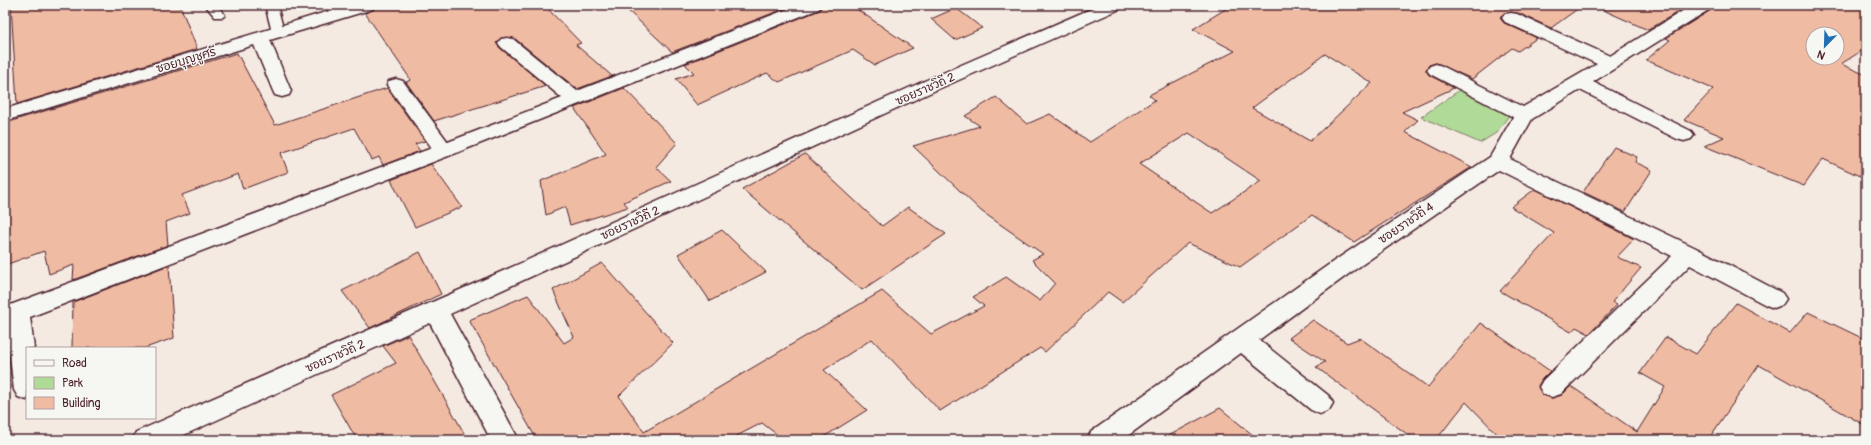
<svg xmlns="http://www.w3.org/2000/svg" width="1871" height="445" font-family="Pangolin,'Playpen Sans Thai',sans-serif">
<rect width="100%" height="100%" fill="#f5eae2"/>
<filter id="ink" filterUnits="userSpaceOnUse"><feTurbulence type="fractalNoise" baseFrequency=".025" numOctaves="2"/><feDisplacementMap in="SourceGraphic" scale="8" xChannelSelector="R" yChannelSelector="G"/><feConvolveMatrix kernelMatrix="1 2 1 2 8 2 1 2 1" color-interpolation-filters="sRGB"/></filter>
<g filter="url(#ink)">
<path fill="#b0da98" stroke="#7d7c62" d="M 1464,87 L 1513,110 L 1496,133 L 1480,143 L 1421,117 Z"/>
<g fill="#f0bba3" stroke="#4a1f2b" fill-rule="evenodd">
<path d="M 11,5 L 180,5 L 197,49 L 17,104 Z"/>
<path d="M 376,5 L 544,5 L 581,43 L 576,45 L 612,76 L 577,89 L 514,38 L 501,38 L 496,43 L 500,48 L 546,86 L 434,121 L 406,82 L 411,80 L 365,13 L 373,10 Z"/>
<path d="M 622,5 L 794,5 L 672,52 Z"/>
<path d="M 822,5 L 851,5 L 913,48 L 875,65 L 853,50 L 779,82 L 767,73 L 697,105 L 676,79 L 694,73 L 685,64 L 820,10 Z"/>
<path d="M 1232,5 L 1583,5 L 1551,28 L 1518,13 L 1511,12 L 1504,13 L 1500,18 L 1504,23 L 1537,38 L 1518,51 L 1512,48 L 1472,79 L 1436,63 L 1429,65 L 1426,70 L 1429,75 L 1454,88 L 1402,112 L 1418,120 L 1405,132 L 1472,167 L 1354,242 L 1312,215 L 1240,267 L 1188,243 L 1122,302 L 1108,292 L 1045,352 L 1040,348 L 940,411 L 872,339 L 824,370 L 867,410 L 819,440 L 784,440 L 762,423 L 729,440 L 537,440 L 469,320 L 528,295 L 564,343 L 574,337 L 553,290 L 602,263 L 673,343 L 619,396 L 644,432 L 882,291 L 931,334 L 984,306 L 973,297 L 1006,277 L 1040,301 L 1055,283 L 1032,260 L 1043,254 L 981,211 L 913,146 L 980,126 L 965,116 L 996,97 L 1027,124 L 1050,114 L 1090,142 L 1155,100 L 1149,95 L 1235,51 L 1193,29 ZM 1325,54 L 1372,83 L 1310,141 L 1252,108 ZM 1189,133 L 1261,181 L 1212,213 L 1139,164 Z"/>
<path d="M 1592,5 L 1689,5 L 1648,30 Z"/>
<path d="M 1713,5 L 1866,5 L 1866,48 L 1841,64 L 1866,75 L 1866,179 L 1823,159 L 1804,186 L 1704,146 L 1724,137 L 1684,120 L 1713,89 L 1646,60 L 1670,40 L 1666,38 L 1711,10 ZM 1813,34 L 1837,34 L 1837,58 L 1813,58 Z"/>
<path d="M 956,8 L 982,28 L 955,40 L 931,19 Z"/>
<path d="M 237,53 L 275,125 L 387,88 L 425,141 L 415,144 L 420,151 L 383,165 L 379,157 L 372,160 L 354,128 L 281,153 L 288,172 L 243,189 L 238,174 L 182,195 L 190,213 L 166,222 L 168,245 L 73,280 L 74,265 L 49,274 L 44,251 L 5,265 L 5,124 L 18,119 Z"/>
<path d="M 624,88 L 677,143 L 656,167 L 671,181 L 624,202 L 628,207 L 570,225 L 565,207 L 546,215 L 541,181 L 606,154 L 574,108 Z"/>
<path d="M 1614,147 L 1637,157 L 1635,162 L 1652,170 L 1625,212 L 1583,192 Z"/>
<path d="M 805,154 L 882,226 L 908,207 L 946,234 L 862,290 L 742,189 Z"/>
<path d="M 431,164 L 462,207 L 415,227 L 391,180 Z"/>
<path d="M 1535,189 L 1634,239 L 1617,257 L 1641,268 L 1612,302 L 1617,305 L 1589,334 L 1576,327 L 1571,332 L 1500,291 L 1554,233 L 1511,207 Z"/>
<path d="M 722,230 L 766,272 L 710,301 L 678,254 Z"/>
<path d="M 420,252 L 441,294 L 370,328 L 342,291 Z"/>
<path d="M 169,265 L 174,338 L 145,348 L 72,348 L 73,302 Z"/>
<path d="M 1736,303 L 1790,333 L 1808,312 L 1866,340 L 1866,426 L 1759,365 L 1708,440 L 1503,440 L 1466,402 L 1436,440 L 1415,440 L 1316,367 L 1325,362 L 1289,338 L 1313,320 L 1347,343 L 1360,338 L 1428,387 L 1481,323 L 1550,371 L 1542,379 L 1538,386 L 1543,395 L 1552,398 L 1562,395 L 1571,386 L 1637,432 L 1665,387 L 1640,373 L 1666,337 L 1696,354 Z"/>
<path d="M 408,335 L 446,401 L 468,440 L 357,440 L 331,395 L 396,363 L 383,346 Z"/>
<path d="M 1220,408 L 1259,440 L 1161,440 Z"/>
</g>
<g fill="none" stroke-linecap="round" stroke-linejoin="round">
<g stroke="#4a1f2b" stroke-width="3">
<g id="lane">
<path d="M 205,5 L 217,5 L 225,15 L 223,17 L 215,17 Z"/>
<path d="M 265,5 L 277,5 L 284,32 L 282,35 L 278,36 L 272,32 Z"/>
</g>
</g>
<g stroke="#4a1f2b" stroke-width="3">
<g id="street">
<path d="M 349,5 L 375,5 L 373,9 L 270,40 L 291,91 L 289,95 L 282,97 L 275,95 L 273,91 L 254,45 L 5,121 L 5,109 Z"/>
<path d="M 798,5 L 821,5 L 819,9 L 451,155 L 30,317 L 34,348 L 27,348 L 27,400 L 18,397 L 14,390 L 6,326 L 5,326 L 5,307 L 432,148 L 387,85 L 389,81 L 396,79 L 403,81 L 448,142 L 562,98 L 501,47 L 498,43 L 501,39 L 507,38 L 513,39 L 577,91 Z"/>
<path d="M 1100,5 L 1122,5 L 1120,9 L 936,90 L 450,314 L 519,440 L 491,440 L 430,323 L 173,440 L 132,440 L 136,432 L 521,263 L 922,82 Z"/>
<path d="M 1692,5 L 1712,5 L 1710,9 L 1593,82 L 1691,131 L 1694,135 L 1691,139 L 1684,141 L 1677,139 L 1580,90 L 1532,119 L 1510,159 L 1696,248 L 1782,293 L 1786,299 L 1782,305 L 1774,308 L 1766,305 L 1690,265 L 1561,394 L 1552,397 L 1543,394 L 1539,387 L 1543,380 L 1672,256 L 1499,170 L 1350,273 L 1259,340 L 1329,396 L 1333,403 L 1329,410 L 1320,414 L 1311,410 L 1241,353 L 1122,440 L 1087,440 L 1091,432 L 1334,261 L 1490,157 L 1513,117 L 1430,74 L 1427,70 L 1430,66 L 1436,64 L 1442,66 L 1523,107 L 1597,64 L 1505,22 L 1502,18 L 1505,14 L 1511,13 L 1517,14 L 1610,56 Z"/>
</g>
</g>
<use href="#lane" fill="#f6f6f2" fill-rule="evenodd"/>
<use href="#street" fill="#f6f6f2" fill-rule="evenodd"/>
</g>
</g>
<g text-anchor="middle" stroke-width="3" stroke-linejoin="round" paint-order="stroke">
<g font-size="12" fill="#4a1f2b" stroke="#f6f6f2">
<text transform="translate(186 60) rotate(-17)" y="4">ซอยบุญชูศรี</text>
<text transform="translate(925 89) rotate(-24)" y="4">ซอยราชวิถี 2</text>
<text transform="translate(630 223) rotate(-25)" y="4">ซอยราชวิถี 2</text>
<text transform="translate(1406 223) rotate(-34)" y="4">ซอยราชวิถี 4</text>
<text transform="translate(335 356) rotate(-24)" y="4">ซอยราชวิถี 2</text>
</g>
</g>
<rect width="1871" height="445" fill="none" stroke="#f6f6f2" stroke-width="20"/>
<rect x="10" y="10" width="1851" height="425" fill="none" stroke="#4a1f2b" stroke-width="1.5" filter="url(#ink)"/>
<rect x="26" y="347" width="130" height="72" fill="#f6f6f2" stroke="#b1a0a2"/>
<rect x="34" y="360" width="20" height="6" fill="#f6f6f2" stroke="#b1a0a2"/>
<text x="62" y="367" font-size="12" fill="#4a1f2b">Road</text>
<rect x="34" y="377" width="20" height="12" fill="#b0da98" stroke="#b1a0a2"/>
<text x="62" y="387" font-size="12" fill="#4a1f2b">Park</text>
<rect x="34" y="397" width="20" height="12" fill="#f0bba3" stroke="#b1a0a2"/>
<text x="62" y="407" font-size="12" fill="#4a1f2b">Building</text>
<g transform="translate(1825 46) rotate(203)"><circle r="19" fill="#f6f6f2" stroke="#b1a0a2"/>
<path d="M0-3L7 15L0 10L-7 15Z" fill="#1f6fb2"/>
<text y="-6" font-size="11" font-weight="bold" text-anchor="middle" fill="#4a1f2b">N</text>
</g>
</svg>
